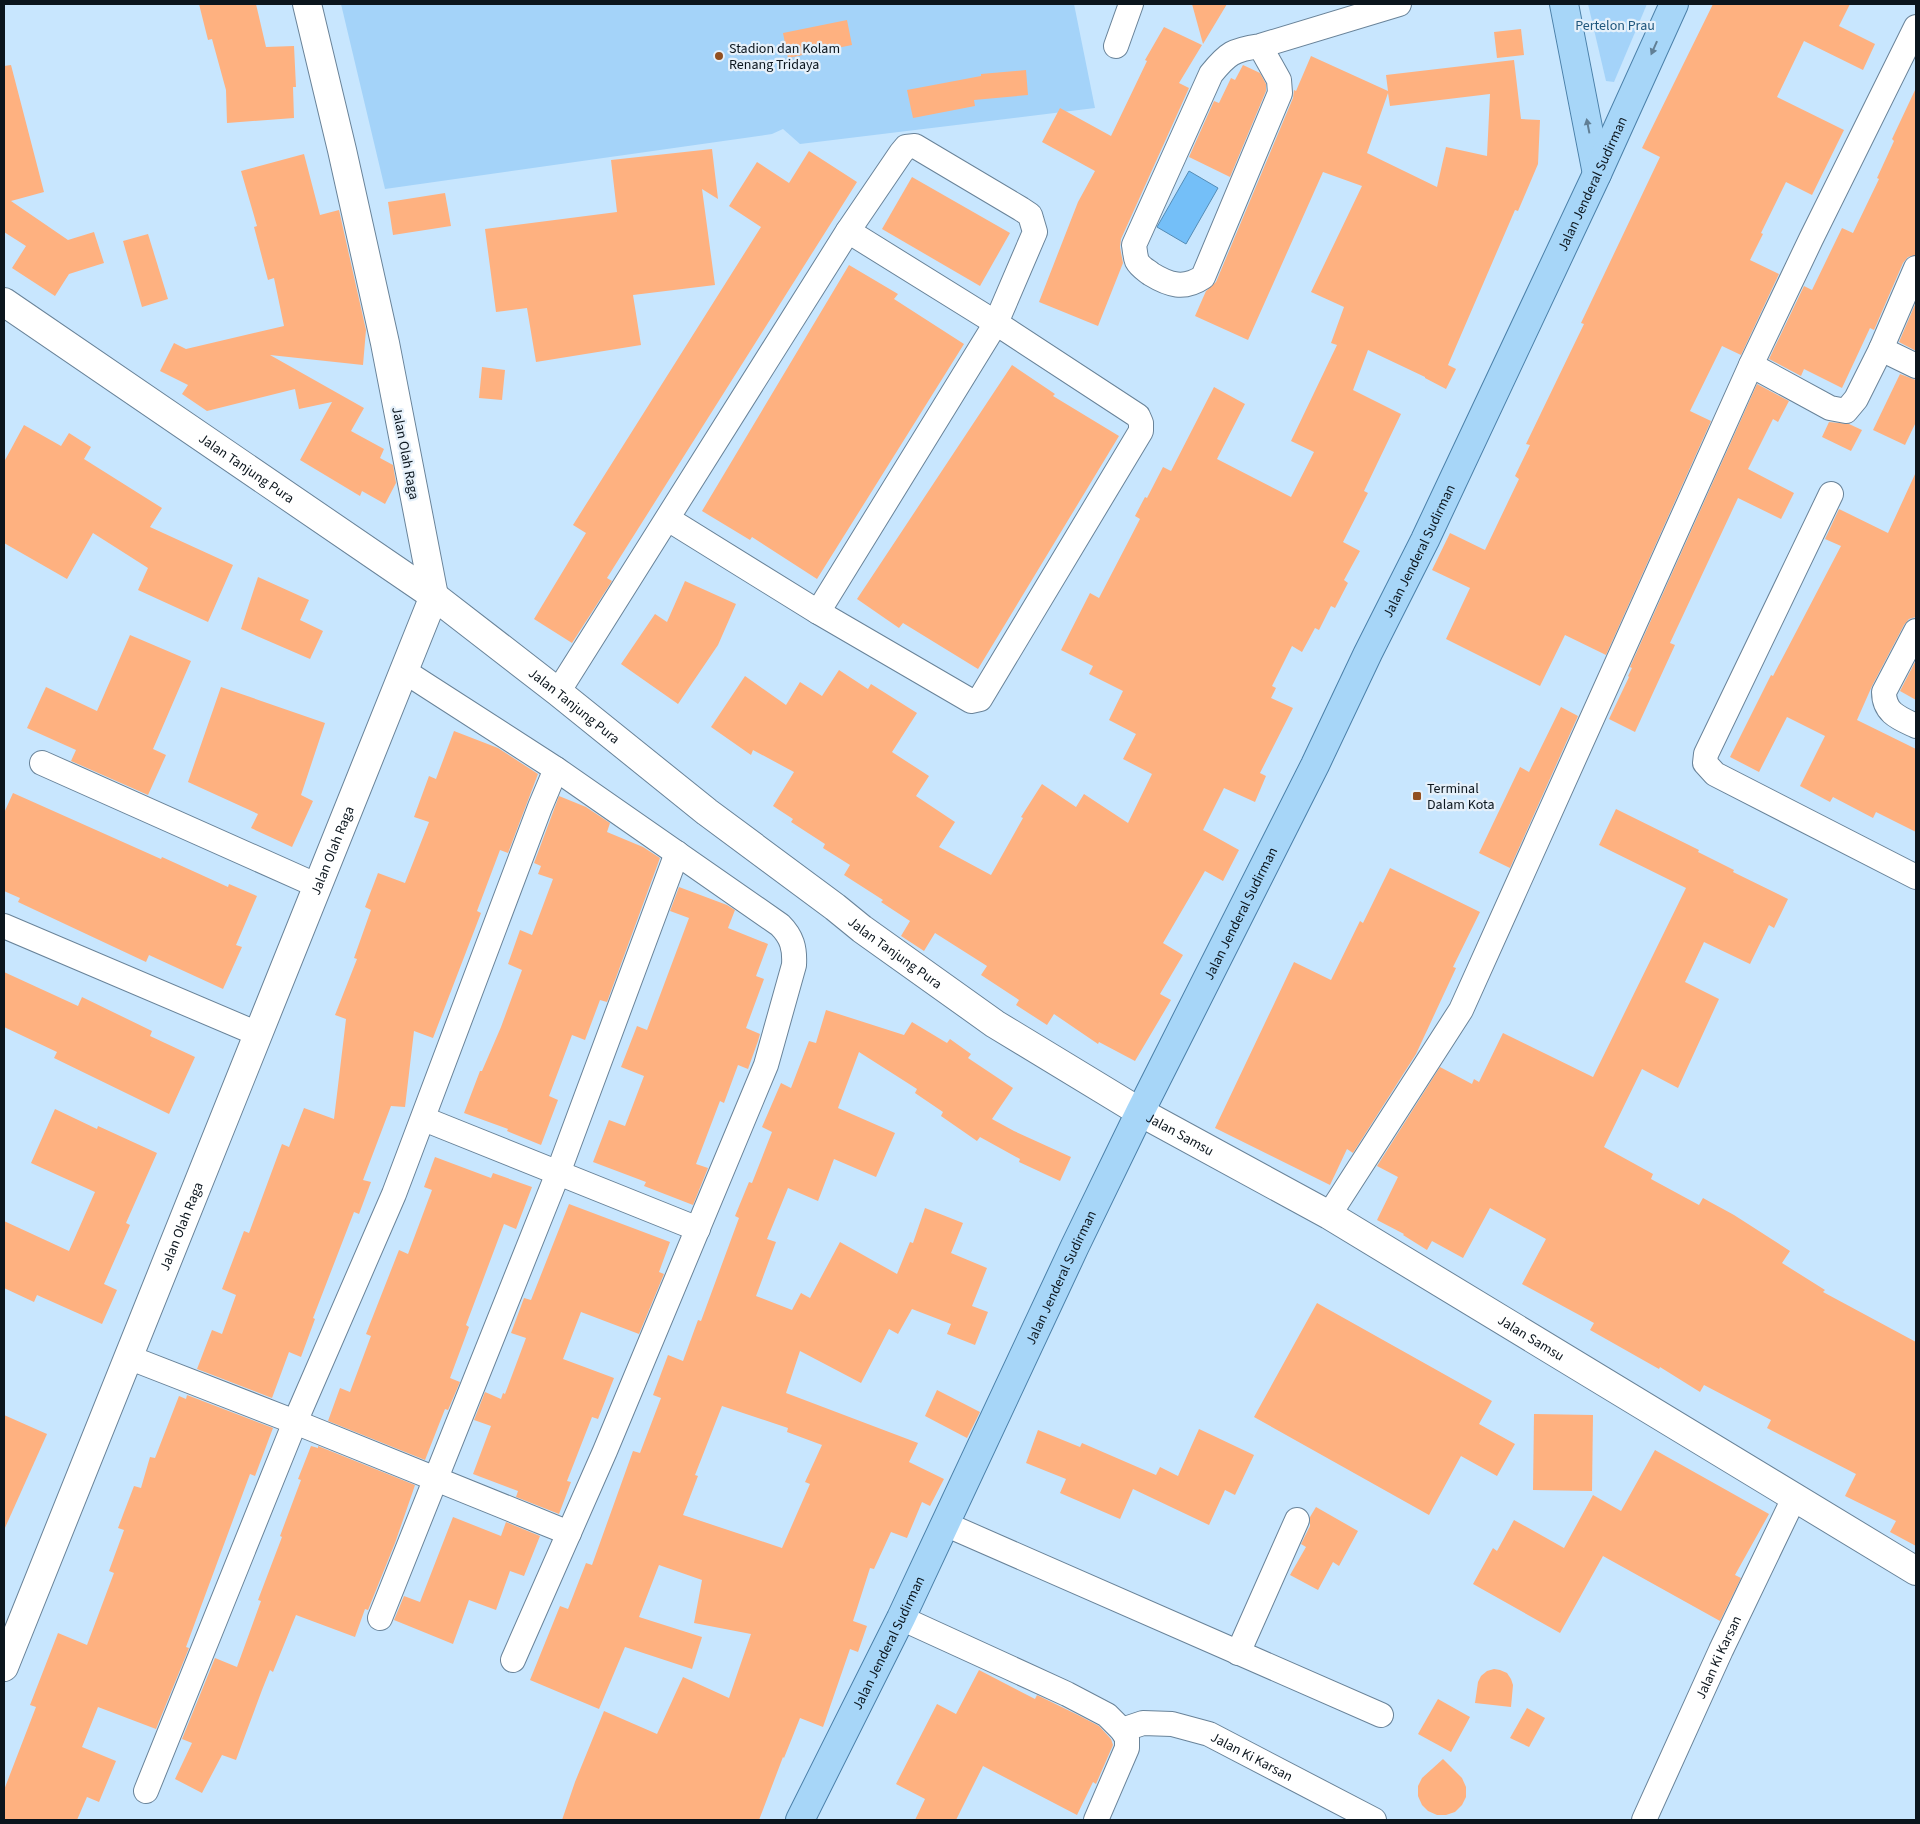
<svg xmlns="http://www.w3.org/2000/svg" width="1920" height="1824" font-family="'Source Sans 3',sans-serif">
<rect width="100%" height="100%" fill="#c8e6fe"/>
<g fill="#a4d3f9">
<path d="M 341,4 L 1074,4 L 1095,108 L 800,144 L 783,129 L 772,134 L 385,189 Z"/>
<path d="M 1588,4 L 1647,4 L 1614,82 L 1606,81 Z"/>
</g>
<path fill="#74bff8" stroke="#548cb6" d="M 1189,171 L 1218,188 L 1186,244 L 1157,227 Z"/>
<g fill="#feb180" fill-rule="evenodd">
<path d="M 199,4 L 256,4 L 266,47 L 294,46 L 296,87 L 293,87 L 294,118 L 227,123 L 226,90 L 212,39 L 208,40 Z"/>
<path d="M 1192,4 L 1227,4 L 1203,44 Z"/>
<path d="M 1713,4 L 1850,4 L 1839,26 L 1875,44 L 1863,70 L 1804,41 L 1777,97 L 1844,130 L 1812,195 L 1786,182 L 1761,233 L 1763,234 L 1750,260 L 1779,274 L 1741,355 L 1722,346 L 1690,411 L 1711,421 L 1606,655 L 1565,635 L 1540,686 L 1446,639 L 1470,588 L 1432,570 L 1450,533 L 1485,550 L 1519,479 L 1515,476 L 1530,445 L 1526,444 L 1584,324 L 1581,323 L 1660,157 L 1642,148 Z"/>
<path d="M 847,20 L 852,45 L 788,58 L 783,33 Z"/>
<path d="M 1164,27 L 1202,45 L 1179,83 L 1189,88 L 1121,239 L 1120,247 L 1123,263 L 1098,326 L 1039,302 L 1078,202 L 1095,171 L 1042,142 L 1060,108 L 1111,136 L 1147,61 L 1145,60 Z"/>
<path d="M 1521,29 L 1524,55 L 1497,58 L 1494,32 Z"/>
<path d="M 1311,56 L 1388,91 L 1386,75 L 1514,60 L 1521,119 L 1540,120 L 1538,164 L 1518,211 L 1515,210 L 1448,365 L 1456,369 L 1446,389 L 1425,378 L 1425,377 L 1368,350 L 1353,390 L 1401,414 L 1364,491 L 1368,493 L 1343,542 L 1360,551 L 1344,580 L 1348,583 L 1335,608 L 1331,606 L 1319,630 L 1315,628 L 1302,652 L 1292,646 L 1272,686 L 1276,688 L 1271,698 L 1293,708 L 1260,773 L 1266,776 L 1255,802 L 1224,788 L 1203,830 L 1239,850 L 1223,881 L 1205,871 L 1163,943 L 1183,955 L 1160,994 L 1171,1000 L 1135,1061 L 1099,1042 L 1098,1044 L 1054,1014 L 1047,1025 L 1016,1005 L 1019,1000 L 981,975 L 987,966 L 935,933 L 924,951 L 901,936 L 910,921 L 881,902 L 883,900 L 844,875 L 850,865 L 823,848 L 825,844 L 791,822 L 793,819 L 773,806 L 794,772 L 753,750 L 751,755 L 711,727 L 745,676 L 786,705 L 800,682 L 822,696 L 839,670 L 868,689 L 871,684 L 917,713 L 892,752 L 929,776 L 916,796 L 955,822 L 939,847 L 991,875 L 1023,818 L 1021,817 L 1042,784 L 1076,807 L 1084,794 L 1128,823 L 1152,774 L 1123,759 L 1136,734 L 1109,720 L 1123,691 L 1089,674 L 1093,666 L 1061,650 L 1090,593 L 1099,598 L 1140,519 L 1135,516 L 1145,497 L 1147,498 L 1163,467 L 1171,471 L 1214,387 L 1245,404 L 1217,459 L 1291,497 L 1314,452 L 1291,441 L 1337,345 L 1331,343 L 1344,307 L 1311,292 L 1362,186 L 1323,172 L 1248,340 L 1195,316 L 1206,291 L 1216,282 L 1293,98 L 1294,90 L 1296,91 ZM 1388,93 L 1390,106 L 1490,94 L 1487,156 L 1446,147 L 1437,187 L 1367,153 Z"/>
<path d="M 11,65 L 44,192 L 11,201 L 68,240 L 94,232 L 104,263 L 69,274 L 55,296 L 12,268 L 26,246 L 4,232 L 4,66 Z"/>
<path d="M 1243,65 L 1260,73 L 1266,84 L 1266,91 L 1230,177 L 1189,157 L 1214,101 L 1219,103 L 1231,78 L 1235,80 Z"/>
<path d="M 1026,70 L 1028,95 L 974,100 L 975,106 L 913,118 L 907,90 L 981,76 L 981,74 Z"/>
<path d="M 1916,88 L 1916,255 L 1908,257 L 1903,263 L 1874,330 L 1870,328 L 1842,388 L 1804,369 L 1801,376 L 1769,359 L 1804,286 L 1812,290 L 1842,228 L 1853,233 L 1879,179 L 1877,178 L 1894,141 L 1892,139 Z"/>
<path d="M 712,149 L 718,199 L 702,189 L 715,285 L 633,295 L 641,345 L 536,362 L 527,308 L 496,312 L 485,229 L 617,212 L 611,160 Z"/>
<path d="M 809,151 L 857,182 L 607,578 L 612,581 L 572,643 L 534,619 L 586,533 L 573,525 L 761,227 L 729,206 L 757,162 L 789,183 Z"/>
<path d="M 304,154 L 320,215 L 339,210 L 366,330 L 363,365 L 270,355 L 364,408 L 351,431 L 384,449 L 380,458 L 393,465 L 396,483 L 385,504 L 362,491 L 360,496 L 300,460 L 332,402 L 299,409 L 295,389 L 207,411 L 182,394 L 188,385 L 160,371 L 174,343 L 186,349 L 284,326 L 274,278 L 268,280 L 254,227 L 257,226 L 241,171 Z"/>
<path d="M 912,177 L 1010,233 L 980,286 L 882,229 Z"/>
<path d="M 445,193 L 451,226 L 393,235 L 388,202 Z"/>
<path d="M 148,234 L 168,299 L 142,307 L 123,241 Z"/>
<path d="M 849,265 L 898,294 L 894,299 L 964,344 L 817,579 L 752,537 L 750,540 L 702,511 Z"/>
<path d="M 1916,302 L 1916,351 L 1899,342 Z"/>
<path d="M 1012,365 L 1055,394 L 1053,396 L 1119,436 L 978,669 L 903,623 L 899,628 L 857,599 Z"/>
<path d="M 482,367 L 505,370 L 502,400 L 479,398 Z"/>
<path d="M 1900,374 L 1916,380 L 1916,422 L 1905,445 L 1873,430 Z"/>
<path d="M 1757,384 L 1789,401 L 1778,422 L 1773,419 L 1748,469 L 1794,493 L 1781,519 L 1738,498 L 1670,643 L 1675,645 L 1635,732 L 1609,719 L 1629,677 L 1628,676 L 1632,668 L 1630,667 Z"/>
<path d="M 1829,422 L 1849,424 L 1862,430 L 1851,451 L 1822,437 Z"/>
<path d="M 24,425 L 61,446 L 69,433 L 91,447 L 84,459 L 162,508 L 150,527 L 233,565 L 208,622 L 138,590 L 148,568 L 93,533 L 67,579 L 4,543 L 4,462 Z"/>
<path d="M 1916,472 L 1916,617 L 1909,619 L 1904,625 L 1872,686 L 1857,720 L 1916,749 L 1916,832 L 1876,812 L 1873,818 L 1833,797 L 1830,802 L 1800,786 L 1825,736 L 1787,717 L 1759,772 L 1730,757 L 1771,675 L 1773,676 L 1841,546 L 1825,539 L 1839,509 L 1888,533 Z"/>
<path d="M 258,577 L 309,600 L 300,620 L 323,631 L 310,659 L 241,629 Z"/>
<path d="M 685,581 L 736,604 L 718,645 L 678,704 L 621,664 L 655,614 L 667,622 Z"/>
<path d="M 130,635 L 191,661 L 153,749 L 166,755 L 148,795 L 71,761 L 76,750 L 27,728 L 46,687 L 97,711 Z"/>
<path d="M 1916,660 L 1916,700 L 1900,691 Z"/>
<path d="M 221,687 L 325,723 L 301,795 L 313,801 L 292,847 L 251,828 L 258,814 L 188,782 Z"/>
<path d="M 1561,707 L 1578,716 L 1510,868 L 1479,853 L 1520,767 L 1529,772 Z"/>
<path d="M 454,731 L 498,748 L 538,774 L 508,853 L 500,850 L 477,911 L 481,913 L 433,1038 L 414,1031 L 405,1107 L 391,1106 L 363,1180 L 371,1182 L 359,1214 L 354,1212 L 313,1318 L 315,1319 L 301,1357 L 289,1352 L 272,1398 L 197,1369 L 212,1330 L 222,1334 L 236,1295 L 222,1289 L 244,1231 L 249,1233 L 282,1144 L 289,1147 L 304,1108 L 334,1119 L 346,1019 L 335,1015 L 357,959 L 354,958 L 371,910 L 365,907 L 378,873 L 405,883 L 429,822 L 414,817 L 429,776 L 436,779 Z"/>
<path d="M 13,793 L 161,859 L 162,857 L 228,887 L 229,884 L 257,896 L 236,945 L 242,947 L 223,989 L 149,955 L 146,962 L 18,902 L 20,898 L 4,891 L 4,813 Z"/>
<path d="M 559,796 L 586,807 L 610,823 L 607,832 L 643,847 L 660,858 L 607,1002 L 600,1000 L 585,1040 L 572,1035 L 549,1096 L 558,1100 L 541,1145 L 507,1131 L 508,1129 L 464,1113 L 480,1071 L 482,1071 L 501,1027 L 522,970 L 508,964 L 520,930 L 532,935 L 553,879 L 538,874 L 541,866 L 534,863 Z"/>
<path d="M 1616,809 L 1699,850 L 1698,852 L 1734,870 L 1733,872 L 1788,899 L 1774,928 L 1769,925 L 1750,964 L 1704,942 L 1685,982 L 1719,999 L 1678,1088 L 1642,1069 L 1604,1147 L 1653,1174 L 1651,1179 L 1699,1205 L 1703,1198 L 1734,1215 L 1790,1251 L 1782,1263 L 1825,1290 L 1823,1292 L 1916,1342 L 1916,1546 L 1890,1532 L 1896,1521 L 1845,1496 L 1856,1474 L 1767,1428 L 1771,1420 L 1704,1385 L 1700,1392 L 1660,1367 L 1659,1369 L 1590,1330 L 1594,1323 L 1522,1284 L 1546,1239 L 1490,1208 L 1463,1258 L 1432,1241 L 1427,1250 L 1403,1235 L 1404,1234 L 1377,1220 L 1398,1177 L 1377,1166 L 1440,1067 L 1472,1084 L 1474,1079 L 1479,1082 L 1503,1033 L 1593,1077 L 1686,888 L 1599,845 Z"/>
<path d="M 1390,868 L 1480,912 L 1453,967 L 1456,968 L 1416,1054 L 1353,1153 L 1347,1149 L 1330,1185 L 1215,1128 L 1294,962 L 1331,980 L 1360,921 L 1363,923 Z"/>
<path d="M 679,887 L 727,905 L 735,910 L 728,928 L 768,944 L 756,976 L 764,979 L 746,1028 L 760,1034 L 758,1041 L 748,1069 L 738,1065 L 724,1103 L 720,1101 L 696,1164 L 708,1168 L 693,1205 L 644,1186 L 646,1182 L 593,1162 L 609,1120 L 625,1126 L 644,1076 L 621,1067 L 637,1026 L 647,1030 L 689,918 L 670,911 Z"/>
<path d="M 4,972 L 78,1006 L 82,997 L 152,1031 L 150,1036 L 195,1057 L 169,1114 L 54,1058 L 57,1052 L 4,1027 Z"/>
<path d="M 826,1010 L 904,1035 L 912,1022 L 947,1043 L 950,1039 L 971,1054 L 968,1058 L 1013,1088 L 992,1119 L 1014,1131 L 1071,1157 L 1060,1181 L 1019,1162 L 1020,1159 L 980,1137 L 977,1141 L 941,1116 L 943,1112 L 915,1093 L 917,1089 L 859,1052 L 838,1108 L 895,1133 L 876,1177 L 834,1159 L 818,1201 L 788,1188 L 767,1239 L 776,1242 L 756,1296 L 792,1310 L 801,1293 L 810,1298 L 840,1242 L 897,1274 L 910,1242 L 913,1243 L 925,1208 L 963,1223 L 951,1253 L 987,1268 L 972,1306 L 988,1312 L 975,1345 L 947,1334 L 951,1324 L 912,1309 L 898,1334 L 889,1329 L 861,1383 L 800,1351 L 786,1393 L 918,1443 L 909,1462 L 944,1479 L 930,1506 L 922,1502 L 907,1538 L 891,1532 L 874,1569 L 870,1568 L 853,1621 L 867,1626 L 858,1652 L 850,1649 L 823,1727 L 800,1718 L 784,1758 L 783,1757 L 759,1820 L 562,1820 L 575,1782 L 604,1711 L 657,1734 L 683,1677 L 729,1698 L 751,1634 L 694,1623 L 702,1580 L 659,1565 L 639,1617 L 702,1637 L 692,1669 L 625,1647 L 599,1709 L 530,1680 L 560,1606 L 568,1609 L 586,1563 L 592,1565 L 633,1451 L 640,1453 L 661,1398 L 653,1395 L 668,1355 L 683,1361 L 698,1320 L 701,1321 L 739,1218 L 735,1216 L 749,1182 L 752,1183 L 772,1132 L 762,1127 L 781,1083 L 791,1088 L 809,1041 L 816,1043 ZM 722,1406 L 788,1428 L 787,1432 L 822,1445 L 805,1482 L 810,1484 L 782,1548 L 683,1515 L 698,1476 L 695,1475 Z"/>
<path d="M 55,1109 L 97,1129 L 98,1126 L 157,1153 L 126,1223 L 130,1225 L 104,1284 L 117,1290 L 102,1324 L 37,1295 L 34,1302 L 4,1288 L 4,1221 L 69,1251 L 95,1192 L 31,1163 Z"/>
<path d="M 435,1157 L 491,1178 L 493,1173 L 532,1187 L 516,1229 L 504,1224 L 466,1325 L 469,1327 L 450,1378 L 460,1382 L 448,1410 L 445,1409 L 425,1460 L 328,1421 L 340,1388 L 350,1392 L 371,1336 L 366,1334 L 399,1250 L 408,1254 L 432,1190 L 424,1187 Z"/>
<path d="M 569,1204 L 670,1242 L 659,1272 L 664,1274 L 639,1334 L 581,1312 L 563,1359 L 614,1378 L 598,1419 L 592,1417 L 567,1481 L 571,1482 L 559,1514 L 516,1497 L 518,1491 L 473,1474 L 491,1426 L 474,1420 L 485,1392 L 501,1399 L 503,1393 L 505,1394 L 526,1338 L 511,1333 L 524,1298 L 531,1300 Z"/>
<path d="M 1317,1303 L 1492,1401 L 1479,1424 L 1515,1444 L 1497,1476 L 1461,1456 L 1429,1515 L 1254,1417 Z"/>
<path d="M 937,1390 L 980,1412 L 967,1438 L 925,1416 Z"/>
<path d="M 187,1395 L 273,1428 L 255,1476 L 250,1474 L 186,1647 L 189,1648 L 156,1729 L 98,1707 L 82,1747 L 116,1761 L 99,1802 L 87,1797 L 77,1820 L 4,1820 L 4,1790 L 36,1707 L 30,1705 L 58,1633 L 87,1645 L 114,1573 L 109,1571 L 124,1530 L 118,1528 L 134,1486 L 141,1488 L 150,1457 L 155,1458 L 179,1396 L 186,1399 Z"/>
<path d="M 1534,1414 L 1593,1415 L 1592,1491 L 1533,1490 Z"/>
<path d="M 4,1415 L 47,1434 L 4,1530 Z"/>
<path d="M 1199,1429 L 1254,1455 L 1235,1495 L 1225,1490 L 1209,1525 L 1133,1489 L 1120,1519 L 1060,1493 L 1066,1479 L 1026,1463 L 1038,1430 L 1080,1447 L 1082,1443 L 1156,1475 L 1160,1467 L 1178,1476 Z"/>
<path d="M 311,1446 L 318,1448 L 318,1446 L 415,1485 L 412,1494 L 395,1543 L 368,1610 L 365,1609 L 355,1637 L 296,1615 L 273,1672 L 270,1670 L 262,1690 L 236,1760 L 222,1755 L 202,1793 L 175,1779 L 192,1743 L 182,1739 L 215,1658 L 237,1667 L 261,1601 L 258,1600 L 282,1537 L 280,1536 L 301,1480 L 298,1479 Z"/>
<path d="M 1655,1450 L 1769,1514 L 1735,1575 L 1741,1578 L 1720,1621 L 1603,1556 L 1560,1633 L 1473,1584 L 1493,1548 L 1497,1551 L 1514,1520 L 1564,1548 L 1593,1495 L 1621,1511 Z"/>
<path d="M 1316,1507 L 1358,1531 L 1339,1566 L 1333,1562 L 1318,1590 L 1290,1575 L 1306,1547 L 1301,1544 L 1310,1526 L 1310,1517 Z"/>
<path d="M 453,1517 L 501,1536 L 506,1522 L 540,1536 L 524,1576 L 510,1571 L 496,1610 L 469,1600 L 453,1644 L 394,1620 L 404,1596 L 420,1602 Z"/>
<path d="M 1494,1669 L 1500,1670 L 1507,1673 L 1511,1679 L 1513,1685 L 1511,1707 L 1475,1703 L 1478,1682 L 1481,1676 L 1487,1671 Z"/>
<path d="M 979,1670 L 1035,1699 L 1037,1695 L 1078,1715 L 1099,1726 L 1111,1739 L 1113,1745 L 1096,1784 L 1093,1782 L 1077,1815 L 983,1766 L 956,1820 L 915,1820 L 925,1799 L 896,1784 L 937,1704 L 956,1714 Z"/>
<path d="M 1438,1699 L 1470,1717 L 1451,1752 L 1418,1734 Z"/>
<path d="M 1527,1708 L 1545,1718 L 1529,1747 L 1510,1738 Z"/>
<path d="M 1443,1759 L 1462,1778 L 1466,1787 L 1466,1797 L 1462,1805 L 1455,1812 L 1446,1815 L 1437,1815 L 1428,1811 L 1422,1805 L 1418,1796 L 1418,1786 L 1422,1778 Z"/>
</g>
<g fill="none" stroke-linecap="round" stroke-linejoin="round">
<g stroke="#698399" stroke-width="26">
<g id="minor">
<path d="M 1916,27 L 1811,239 L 1751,365 L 1830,408 L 1846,411 L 1856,399 L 1881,349 L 1916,268"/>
<path d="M 1116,46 L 1131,4"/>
<path d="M 1260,46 L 1279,80 L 1280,93 L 1203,277 C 1184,290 1169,285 1151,274 C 1146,270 1140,267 1137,261 C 1135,256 1135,250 1134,245 L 1211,74 C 1228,53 1233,50 1260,46 L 1399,4"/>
<path d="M 1881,349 L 1916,366"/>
<path d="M 1831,494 L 1706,754 L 1705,763 L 1715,774 L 1916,877"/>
<path d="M 668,519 L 818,612 L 971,701 L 980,699 L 1141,431 L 1141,423 L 1138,416 L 996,323 L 848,231"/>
<path d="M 1916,631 L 1884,692 C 1884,713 1899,718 1916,726"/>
<path d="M 404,671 L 556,769 L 780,925 C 792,937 795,948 794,965 L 766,1065 L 605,1451 L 513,1660"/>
<path d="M 558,692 L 848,231 L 901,153 L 906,147 L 915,146 L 1021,209 L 1030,215 L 1035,232 L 996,323 L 818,612"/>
<path d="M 42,763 L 318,886"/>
<path d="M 4,926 L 258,1034"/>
<path d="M 424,1119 L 698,1229"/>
<path d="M 1329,1215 L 1461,1010 L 1751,365"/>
<path d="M 128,1357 L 295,1422 L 569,1533"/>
<path d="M 945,1524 L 1381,1715"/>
<path d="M 380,1618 L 558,1173 L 677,853"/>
<path d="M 901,1618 L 1067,1694 L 1107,1715 L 1122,1730 L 1127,1738 L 1127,1748 L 1096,1820"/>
<path d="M 1238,1653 L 1297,1520"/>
<path id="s1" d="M 1122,1730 L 1143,1723 L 1172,1724 L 1209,1734 L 1374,1820"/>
<path d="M 146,1791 L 295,1422 L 394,1194 L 540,807 L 556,769"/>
<path id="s2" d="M 1644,1820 L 1721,1650 L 1795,1496"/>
</g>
</g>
<g stroke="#698399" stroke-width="30">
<g id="tertiary">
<path id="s3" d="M 4,302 L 434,596 L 558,692 L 707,812 L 835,907 L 862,929 L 995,1024 L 1140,1112 L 1329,1215 L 1916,1571"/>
<path id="s4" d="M 4,1667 L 434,596 L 385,343 L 342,150 L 307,4"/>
</g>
</g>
<g stroke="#4b80a9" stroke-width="30">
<g id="primary">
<path d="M 1564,4 L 1597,174"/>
<path id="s5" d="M 800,1820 L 901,1618 L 1075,1246 L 1140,1112 L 1315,765 L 1368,653 L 1425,540 L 1597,174 L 1674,4"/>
</g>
</g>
<use href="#minor" stroke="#fff" stroke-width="24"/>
<use href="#tertiary" stroke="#fff" stroke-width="28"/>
<use href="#primary" stroke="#a7d6f8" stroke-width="28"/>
</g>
<defs><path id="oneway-solid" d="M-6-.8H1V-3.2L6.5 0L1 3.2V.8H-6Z" transform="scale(1.25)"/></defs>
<g fill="#617f95">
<use href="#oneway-solid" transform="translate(1654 48) rotate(114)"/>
<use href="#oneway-solid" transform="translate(1588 126) rotate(-101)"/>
</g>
<g fill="#924f1f" stroke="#e5f0fa" stroke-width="2">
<circle cx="719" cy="56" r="5"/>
<rect x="1412" y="791" width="10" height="10" rx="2.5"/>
</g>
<g text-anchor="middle" stroke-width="4.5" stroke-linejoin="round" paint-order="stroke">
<g font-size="14" fill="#1f567c" stroke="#e5f0fa">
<text x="1615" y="30">Pertelon Prau</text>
</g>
<g font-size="14" fill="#0b151d" stroke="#e5f0fa" text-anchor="start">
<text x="729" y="53">Stadion dan Kolam<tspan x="729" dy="16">Renang Tridaya</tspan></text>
<text x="1427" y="793">Terminal<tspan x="1427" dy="16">Dalam Kota</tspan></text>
</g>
<g font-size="14" fill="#0b151d" stroke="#e5f0fa">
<text dy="5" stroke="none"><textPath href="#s5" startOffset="1818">Jalan Jenderal Sudirman</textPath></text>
<text transform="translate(406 453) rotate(79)" y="5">Jalan Olah Raga</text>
<text dy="5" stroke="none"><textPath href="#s3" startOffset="294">Jalan Tanjung Pura</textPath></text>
<text dy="5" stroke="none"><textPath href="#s5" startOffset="1412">Jalan Jenderal Sudirman</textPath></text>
<text dy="5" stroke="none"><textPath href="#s3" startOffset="699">Jalan Tanjung Pura</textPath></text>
<text dy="5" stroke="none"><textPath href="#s4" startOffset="880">Jalan Olah Raga</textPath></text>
<text dy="5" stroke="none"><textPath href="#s5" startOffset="1008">Jalan Jenderal Sudirman</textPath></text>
<text dy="5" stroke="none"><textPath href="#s3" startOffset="1104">Jalan Tanjung Pura</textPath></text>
<text dy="5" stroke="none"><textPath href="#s3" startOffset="1442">Jalan Samsu</textPath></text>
<text dy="5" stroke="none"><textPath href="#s4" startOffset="475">Jalan Olah Raga</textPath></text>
<text dy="5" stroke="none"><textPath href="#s5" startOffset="602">Jalan Jenderal Sudirman</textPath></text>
<text dy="5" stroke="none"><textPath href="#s3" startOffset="1848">Jalan Samsu</textPath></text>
<text dy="5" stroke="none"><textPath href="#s5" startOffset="198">Jalan Jenderal Sudirman</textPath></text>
<text dy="5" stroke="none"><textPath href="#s2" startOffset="179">Jalan Ki Karsan</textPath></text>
<text dy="5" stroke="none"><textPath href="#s1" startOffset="138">Jalan Ki Karsan</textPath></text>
</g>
</g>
<rect width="1920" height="1824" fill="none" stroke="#0b151d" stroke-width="10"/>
</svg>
